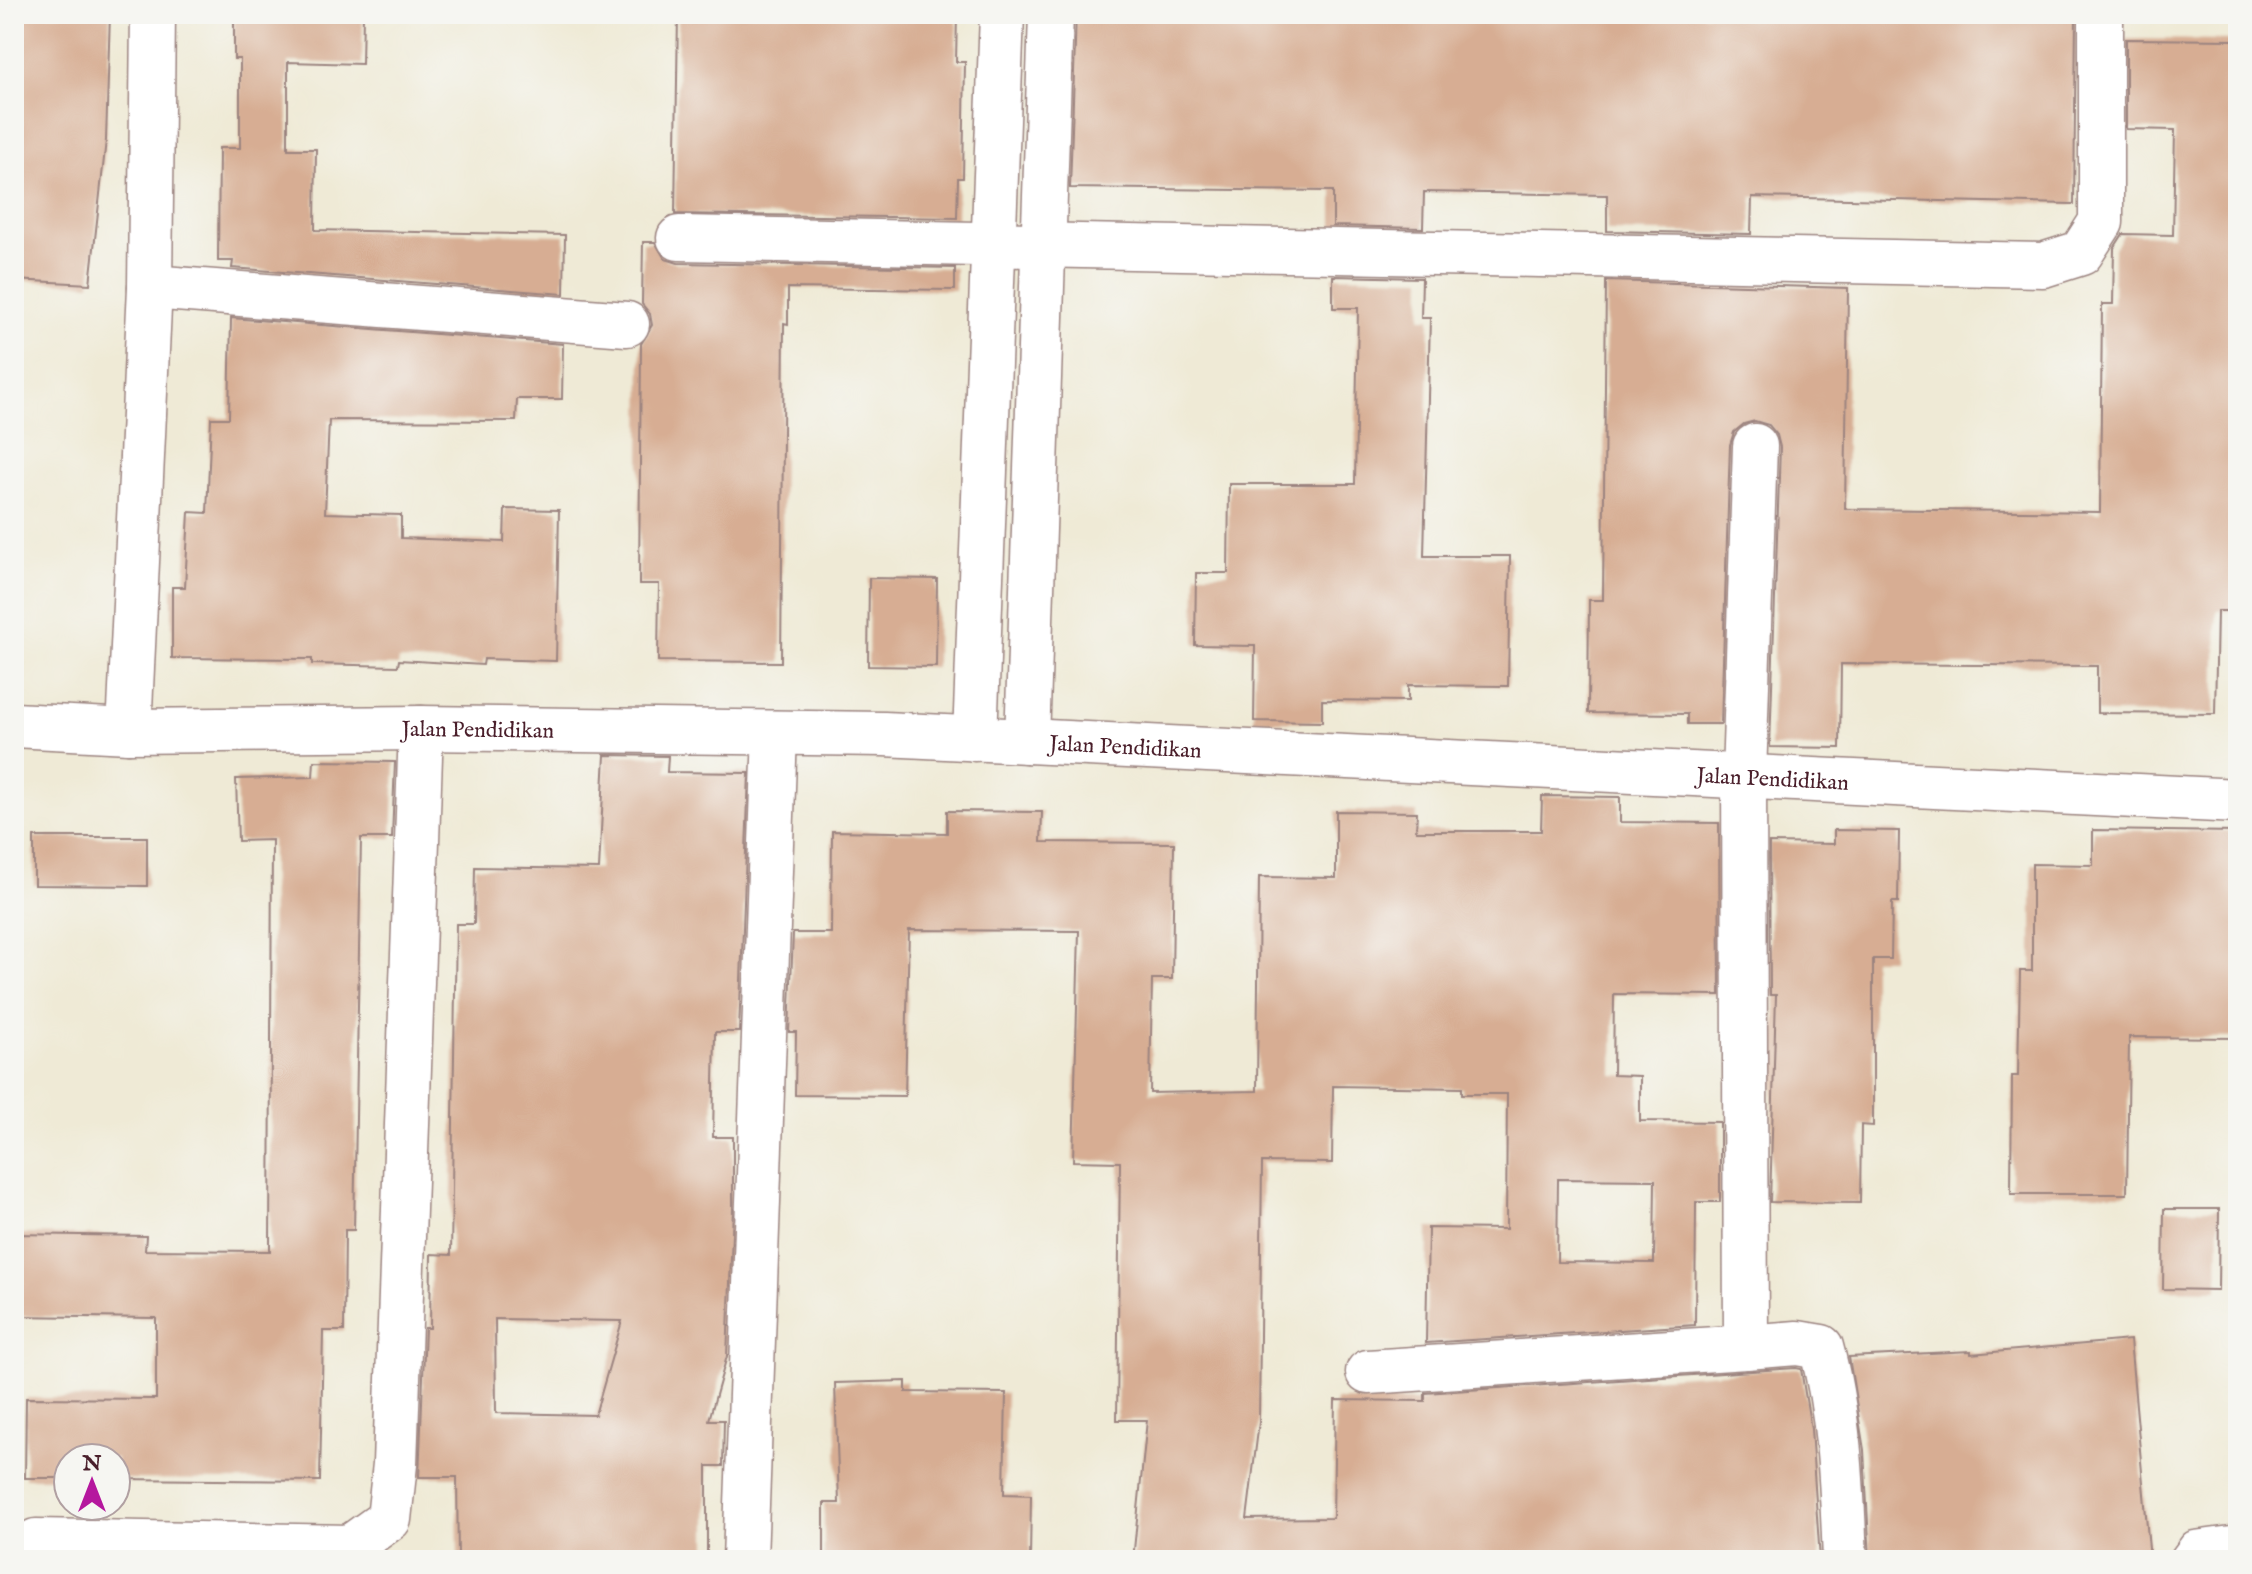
<svg xmlns="http://www.w3.org/2000/svg" width="2252" height="1574" font-family="'IM FELL English',serif">
<rect width="100%" height="100%" fill="#f6f6f2"/>
<filter id="ink" filterUnits="userSpaceOnUse"><feTurbulence type="fractalNoise" baseFrequency=".0125" numOctaves="2"/><feDisplacementMap in="SourceGraphic" scale="16" xChannelSelector="R" yChannelSelector="G"/><feConvolveMatrix kernelMatrix="1 2 1 2 8 2 1 2 1" color-interpolation-filters="sRGB"/></filter>
<filter id="wash" filterUnits="userSpaceOnUse"><feTurbulence type="fractalNoise" baseFrequency=".006" numOctaves="4" result="noise"/><feDisplacementMap in="SourceGraphic" scale="32" xChannelSelector="R" yChannelSelector="G"/><feGaussianBlur stdDeviation="1.8" result="paint"/><feColorMatrix in="noise" values="0 0 0 0 0 0 0 0 0 0 0 0 0 0 0 0 0 1.4 0 .05"/><feComposite in="paint" operator="in"/></filter>
<g filter="url(#wash)">
<rect width="100%" height="100%" fill="#efead6"/>
<g id="blocks">
<g fill="#d7ad93" fill-rule="evenodd">
<path d="M 14,14 L 110,14 L 106,140 L 90,284 L 14,280 Z"/>
<path d="M 253,14 L 363,14 L 362,64 L 288,62 L 288,149 L 316,149 L 315,230 L 565,235 L 564,294 L 232,268 L 233,261 L 218,261 L 219,148 L 240,148 L 240,59 L 234,59 L 234,18 L 253,18 Z"/>
<path d="M 678,14 L 957,14 L 956,62 L 965,62 L 963,178 L 958,178 L 957,218 L 675,214 Z"/>
<path d="M 1076,14 L 2076,14 L 2074,204 L 1752,197 L 1751,234 L 1607,231 L 1607,195 L 1424,192 L 1423,228 L 1333,226 L 1333,191 L 1070,188 Z"/>
<path d="M 2126,39 L 2238,40 L 2238,611 L 2217,611 L 2215,714 L 2097,713 L 2097,666 L 1841,664 L 1840,748 L 1770,747 L 1780,447 L 1777,435 L 1769,425 L 1755,421 L 1744,424 L 1734,432 L 1730,445 L 1721,724 L 1687,724 L 1687,714 L 1588,713 L 1589,600 L 1603,600 L 1606,281 L 1848,288 L 1845,509 L 2100,512 L 2102,304 L 2113,304 L 2114,248 L 2123,234 L 2173,235 L 2175,130 L 2126,129 Z"/>
<path d="M 643,242 L 655,242 L 665,259 L 678,263 L 955,268 L 955,290 L 788,288 L 788,324 L 784,323 L 781,662 L 658,661 L 659,584 L 639,584 L 641,344 L 652,325 L 650,314 L 642,304 Z"/>
<path d="M 1333,276 L 1422,278 L 1421,318 L 1430,318 L 1424,556 L 1510,556 L 1508,686 L 1408,685 L 1408,701 L 1322,700 L 1322,722 L 1254,721 L 1255,646 L 1195,645 L 1196,573 L 1228,573 L 1229,484 L 1355,484 L 1358,308 L 1333,308 Z"/>
<path d="M 231,318 L 563,344 L 562,399 L 517,399 L 516,421 L 329,420 L 325,513 L 401,515 L 401,538 L 504,542 L 505,509 L 559,510 L 556,661 L 484,659 L 483,665 L 399,660 L 398,666 L 312,664 L 312,659 L 172,658 L 172,587 L 185,587 L 189,512 L 207,513 L 211,418 L 229,418 Z"/>
<path d="M 869,578 L 937,579 L 936,667 L 868,666 Z"/>
<path d="M 605,755 L 668,756 L 667,772 L 749,773 L 739,1032 L 715,1032 L 713,1137 L 733,1137 L 733,1209 L 727,1356 L 709,1420 L 724,1420 L 723,1466 L 707,1466 L 707,1560 L 458,1560 L 457,1477 L 419,1477 L 425,1328 L 430,1328 L 431,1254 L 451,1255 L 456,924 L 474,924 L 475,867 L 599,869 ZM 495,1319 L 622,1321 L 595,1415 L 496,1413 Z"/>
<path d="M 314,761 L 395,762 L 392,838 L 361,838 L 354,1230 L 345,1230 L 344,1331 L 323,1331 L 320,1481 L 116,1479 L 116,1458 L 68,1458 L 68,1478 L 25,1478 L 26,1398 L 156,1399 L 156,1318 L 14,1316 L 14,1234 L 146,1236 L 145,1250 L 270,1251 L 272,840 L 238,841 L 236,779 L 313,777 Z"/>
<path d="M 1542,796 L 1620,797 L 1620,822 L 1719,823 L 1720,995 L 1614,994 L 1613,1075 L 1640,1076 L 1640,1121 L 1720,1122 L 1720,1202 L 1696,1202 L 1695,1325 L 1426,1343 L 1428,1228 L 1506,1229 L 1507,1094 L 1462,1094 L 1462,1088 L 1333,1086 L 1332,1163 L 1262,1162 L 1259,1422 L 1247,1519 L 1333,1518 L 1335,1400 L 1425,1401 L 1425,1393 L 1796,1368 L 1801,1369 L 1811,1429 L 1820,1560 L 1133,1560 L 1147,1420 L 1117,1420 L 1120,1162 L 1073,1161 L 1079,931 L 909,930 L 905,1096 L 795,1095 L 796,1032 L 789,1032 L 793,933 L 831,933 L 832,831 L 947,833 L 947,811 L 1042,812 L 1041,842 L 1174,843 L 1172,979 L 1152,979 L 1150,1093 L 1257,1091 L 1259,877 L 1336,878 L 1336,811 L 1417,812 L 1416,831 L 1541,831 ZM 1558,1179 L 1655,1180 L 1654,1263 L 1557,1262 Z"/>
<path d="M 1834,830 L 1899,831 L 1898,902 L 1892,902 L 1891,959 L 1873,959 L 1873,1126 L 1861,1125 L 1860,1203 L 1770,1202 L 1776,995 L 1770,995 L 1769,843 L 1834,844 Z"/>
<path d="M 2093,830 L 2238,832 L 2238,1038 L 2129,1037 L 2127,1194 L 2011,1194 L 2012,1076 L 2018,1076 L 2020,971 L 2032,971 L 2032,864 L 2093,865 Z"/>
<path d="M 34,837 L 147,837 L 147,886 L 34,885 Z"/>
<path d="M 2164,1209 L 2219,1209 L 2218,1290 L 2163,1289 Z"/>
<path d="M 2130,1340 L 2150,1560 L 1870,1560 L 1864,1450 L 1849,1357 L 1971,1351 L 1971,1354 Z"/>
<path d="M 906,1381 L 906,1392 L 1006,1393 L 1004,1494 L 1031,1495 L 1030,1560 L 824,1560 L 824,1503 L 839,1503 L 835,1383 Z"/>
</g>
</g>
</g>
<g filter="url(#ink)">
<use href="#blocks" fill-opacity="0" stroke="#9c8480" stroke-width="2"/>
<g fill="none" stroke-linecap="round" stroke-linejoin="round">
<g stroke="#9c8480" stroke-width="31">
<path id="service" d="M 2183,1560 L 2194,1545 L 2238,1539"/>
</g>
<g stroke="#9c8480" stroke-width="47">
<g id="minor">
<path d="M 679,238 L 2043,265 L 2081,253 L 2101,222 L 2101,14"/>
<path d="M 150,287 L 627,324"/>
<path d="M 1755,446 L 1744,776 L 1746,1347 L 1797,1343 L 1821,1347 C 1840,1416 1842,1488 1845,1560"/>
<path id="s1" d="M 14,725 L 129,731 L 421,728 L 884,734 L 2238,801"/>
<path d="M 129,731 L 150,287 L 153,14"/>
<path d="M 975,739 L 1002,14"/>
<path d="M 1027,741 L 1051,14"/>
<path d="M 1368,1372 L 1746,1347"/>
<path d="M 15,1560 L 36,1541 L 350,1547 L 389,1519 L 395,1464 L 421,728"/>
<path d="M 745,1560 L 775,733"/>
</g>
</g>
<use href="#service" stroke="#fff" stroke-width="28"/>
<use href="#minor" stroke="#fff" stroke-width="44"/>
</g>
</g>
<g text-anchor="middle" stroke-width="7" stroke-linejoin="round" paint-order="stroke">
<g font-size="22" fill="#4a1f2b" stroke="#f6f6f2">
<text dy="8" stroke="none"><textPath href="#s1" startOffset="464">Jalan Pendidikan</textPath></text>
<text dy="8" stroke="none"><textPath href="#s1" startOffset="1112">Jalan Pendidikan</textPath></text>
<text dy="8" stroke="none"><textPath href="#s1" startOffset="1760">Jalan Pendidikan</textPath></text>
</g>
</g>
<rect width="2252" height="1574" fill="none" stroke="#f6f6f2" stroke-width="48"/>
<g transform="translate(92 1482)"><circle r="38" fill="#f6f6f2" stroke="#b1a0a2" stroke-width="2"/>
<path d="M0-6L14 30L0 20L-14 30Z" fill="#b5179e"/>
<text y="-12" font-size="22" font-weight="bold" text-anchor="middle" fill="#4a1f2b">N</text>
</g>
</svg>
